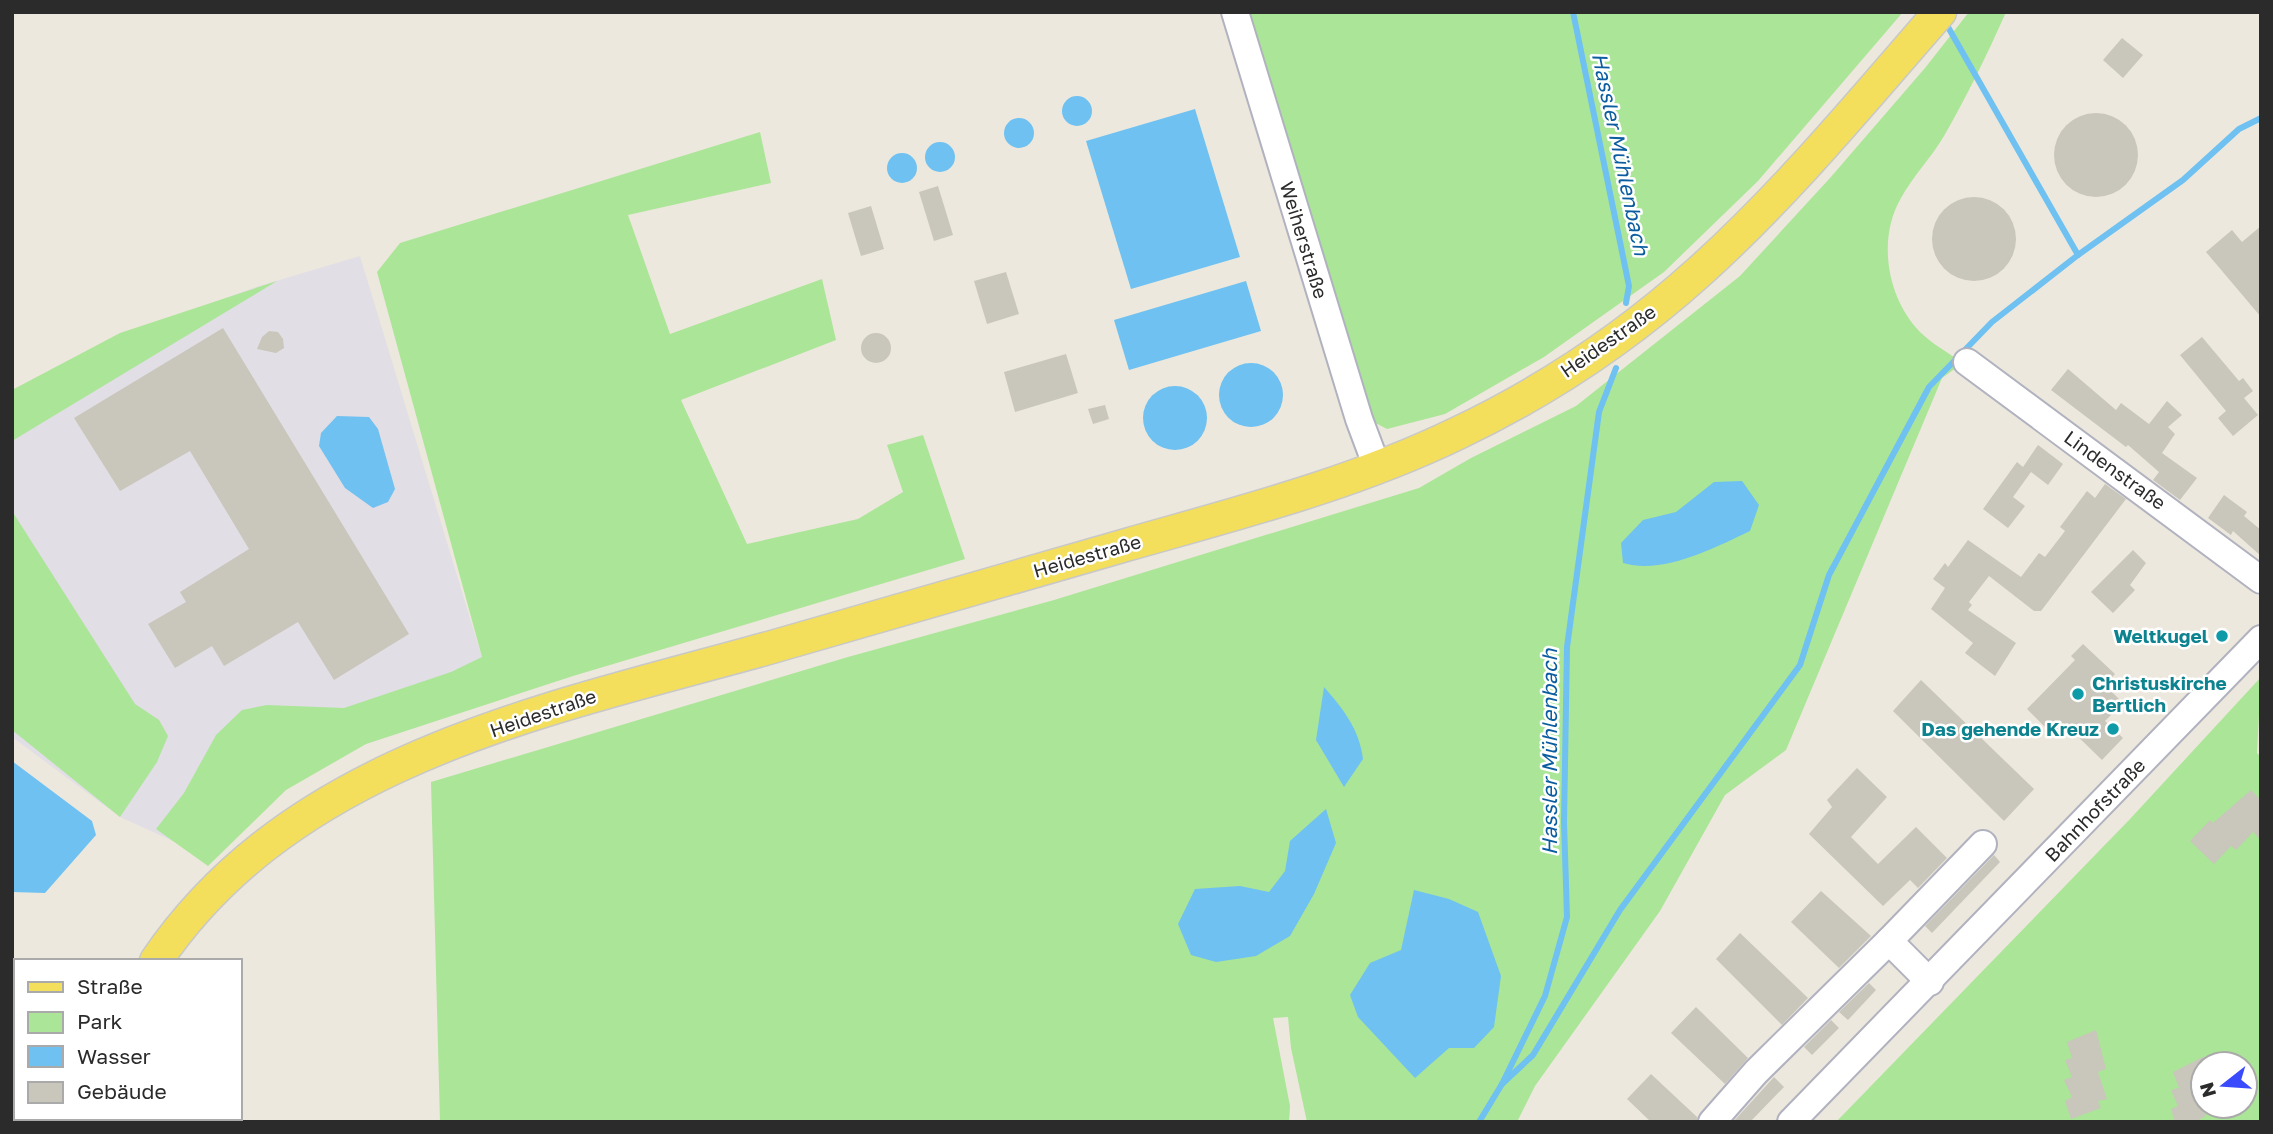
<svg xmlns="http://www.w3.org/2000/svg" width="2273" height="1134" font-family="'Golos Text',sans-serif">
<rect width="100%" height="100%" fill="#ede8dd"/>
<path fill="#e1dee5" d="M 360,256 L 493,694 L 447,717 L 366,744 L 281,786 L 204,855 L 120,817 L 12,737 L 12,390 L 171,318 L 256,287 Z"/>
<g fill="#abe598" fill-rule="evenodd">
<path d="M 1244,12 L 1903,12 L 1758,181 L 1664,272 L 1544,357 L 1445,414 L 1387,429 L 1366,418 Z"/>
<path d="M 1969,12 L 2006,12 C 1987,55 1967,96 1944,136 C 1931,158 1913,176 1901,198 C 1877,239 1887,298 1920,332 C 1932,344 1949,353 1963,363 L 1942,378 L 1786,750 L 1725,795 L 1660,911 L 1535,1086 L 1517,1122 L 1307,1122 L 1291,1048 L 1288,1017 L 1273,1018 L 1290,1106 L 1289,1122 L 440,1122 L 431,782 L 848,657 L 1054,600 L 1419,488 L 1471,458 L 1576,406 L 1740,276 L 1830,178 L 1925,68 Z"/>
<path d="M 760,132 L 771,183 L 628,215 L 670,334 L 822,279 L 836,340 L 681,400 L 747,544 L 858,519 L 903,492 L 887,445 L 923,435 L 965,559 L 573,676 L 366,744 L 286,790 L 208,866 L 156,829 L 184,793 L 216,735 L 242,710 L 267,705 L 344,708 L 451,672 L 482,657 L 377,272 L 400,243 Z"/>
<path d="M 277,281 L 12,441 L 12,390 L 120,333 Z"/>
<path d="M 12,511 L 135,704 L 159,720 L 168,736 L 157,762 L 120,817 L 12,730 Z"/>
<path d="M 2261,677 L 2257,753 L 2261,757 L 2261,1122 L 1836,1122 L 2130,819 ZM 2203,1064 L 2245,1064 L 2245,1106 L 2203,1106 Z"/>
</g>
<g fill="#6ec1f1">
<circle cx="1077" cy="111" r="15"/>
<path d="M 1195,109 L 1240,257 L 1131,289 L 1086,141 Z"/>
<circle cx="1019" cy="133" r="15"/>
<circle cx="940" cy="157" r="15"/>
<circle cx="902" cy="168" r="15"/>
<path d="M 1246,281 L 1261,331 L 1129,370 L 1114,320 Z"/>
<circle cx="1251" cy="395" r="32"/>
<circle cx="1175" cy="418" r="32"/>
<path d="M 337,416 L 369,417 L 378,429 L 395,489 L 388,502 L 373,508 L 345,488 L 319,446 L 321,433 Z"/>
<path d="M 1742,481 L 1759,505 L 1750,531 C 1714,548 1663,575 1623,563 L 1621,543 L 1643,520 L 1676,512 L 1714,482 Z"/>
<path d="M 1324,687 C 1344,710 1359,729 1363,759 L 1344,787 L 1316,740 Z"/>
<path d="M 12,761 L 92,821 L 96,835 L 45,893 L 12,892 Z"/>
<path d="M 1326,809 L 1336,843 L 1314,894 L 1290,936 L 1256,956 L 1216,962 L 1191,955 L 1178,924 L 1195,889 L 1240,886 L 1269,892 L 1285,871 L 1290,841 Z"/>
<path d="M 1414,890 L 1449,899 L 1478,912 L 1501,976 L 1494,1027 L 1474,1048 L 1449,1048 L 1415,1078 L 1358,1017 L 1350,995 L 1370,963 L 1401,950 Z"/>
</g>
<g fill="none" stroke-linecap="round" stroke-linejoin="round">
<g stroke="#6ec1f1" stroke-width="6">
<path d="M 1573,12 L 1629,286 L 1626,303"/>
<path d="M 2078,255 L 2183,180 L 2239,129 L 2261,118"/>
<path d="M 1502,1084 L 1533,1055 L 1620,910 L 1800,665 L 1829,575 L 1929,387 L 1992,322 L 2078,255 L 1944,20"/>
<path d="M 1479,1122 L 1502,1084 L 1545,996 L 1567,917 L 1564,822 L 1567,647 L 1599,412 L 1616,368"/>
</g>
</g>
<g fill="#c9c6bb">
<path d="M 2122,38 L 2143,55 L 2123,78 L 2103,60 Z"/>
<circle cx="2096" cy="155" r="42"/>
<path d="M 938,186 L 953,235 L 934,241 L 919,192 Z"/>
<circle cx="1974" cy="239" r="42"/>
<path d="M 871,206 L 884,249 L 861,256 L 848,213 Z"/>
<path d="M 2261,226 L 2261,317 L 2206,252 L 2232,230 L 2242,242 Z"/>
<path d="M 1006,272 L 1019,314 L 987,324 L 974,281 Z"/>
<path d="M 223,328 L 409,634 L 334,680 L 298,622 L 224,666 L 212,646 L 175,668 L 148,624 L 186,602 L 180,592 L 249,549 L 190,451 L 120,491 L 74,418 Z"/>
<path d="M 269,331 L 278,332 L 283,339 L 284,348 L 276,353 L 257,349 L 262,337 Z"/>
<circle cx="876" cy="348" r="15"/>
<path d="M 2202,337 L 2239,381 L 2243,378 L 2253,391 L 2244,398 L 2258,415 L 2233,436 L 2218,418 L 2226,411 L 2180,355 Z"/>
<path d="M 1066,354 L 1078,393 L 1015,412 L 1004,372 Z"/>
<path d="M 2068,369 L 2116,410 L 2121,403 L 2149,424 L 2167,401 L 2182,415 L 2168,427 L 2175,434 L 2162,453 L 2197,478 L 2180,500 L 2153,480 L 2159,472 L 2128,445 L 2126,447 L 2051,390 Z"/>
<path d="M 1105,405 L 1109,419 L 1093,424 L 1088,409 Z"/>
<path d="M 2038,445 L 2063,464 L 2048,485 L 2031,472 L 2013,497 L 2025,506 L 2008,528 L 1983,509 L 2017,462 L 2023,467 Z"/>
<path d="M 2105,484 L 2126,499 L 2041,611 L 2034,611 L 1989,576 L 1969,602 L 1972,605 L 1968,610 L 2016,643 L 1995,676 L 1965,653 L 1973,643 L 1931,609 L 1945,588 L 1933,579 L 1945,563 L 1948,567 L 1968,540 L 2021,577 L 2039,553 L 2045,557 L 2065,531 L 2060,527 L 2087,491 L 2095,498 Z"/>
<path d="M 2224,495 L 2247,512 L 2244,516 L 2261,530 L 2261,556 L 2233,531 L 2231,535 L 2208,518 Z"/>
<path d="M 2133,550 L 2146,563 L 2130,585 L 2135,590 L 2113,613 L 2091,592 Z"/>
<path d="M 2083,644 L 2115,674 L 2105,685 L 2123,703 L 2105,721 L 2123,738 L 2102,760 L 2066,725 L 2054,736 L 2027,709 L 2075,660 L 2071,656 Z"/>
<path d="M 1921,680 L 2034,789 L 2004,821 L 1893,711 Z"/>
<path d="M 1857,768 L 1887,797 L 1851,837 L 1878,864 L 1916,827 L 1947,858 L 1918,888 L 1910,880 L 1883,906 L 1809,834 L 1832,807 L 1827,800 Z"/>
<path d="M 2251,790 L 2261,800 L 2261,840 L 2253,832 L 2236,850 L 2231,846 L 2214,864 L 2190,841 L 2210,820 L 2213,823 Z"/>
<path d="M 1994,855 L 2000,862 L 1932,933 L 1925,926 Z"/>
<path d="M 1821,891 L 1871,936 L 1839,968 L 1791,922 Z"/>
<path d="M 1740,933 L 1808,998 L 1782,1025 L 1716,959 Z"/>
<path d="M 1869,983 L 1876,990 L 1848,1020 L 1839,1012 Z"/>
<path d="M 1696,1007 L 1748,1058 L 1725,1084 L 1671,1033 Z"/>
<path d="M 1831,1020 L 1839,1028 L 1812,1055 L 1804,1047 Z"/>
<path d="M 2096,1030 L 2106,1069 L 2098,1072 L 2107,1099 L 2098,1101 L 2101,1108 L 2071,1119 L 2065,1101 L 2072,1097 L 2064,1080 L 2072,1077 L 2065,1060 L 2072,1058 L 2067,1042 Z"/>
<path d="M 2203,1057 L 2206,1116 L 2200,1119 L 2201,1122 L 2175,1122 L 2171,1109 L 2178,1106 L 2171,1090 L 2179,1088 L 2173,1072 Z"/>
<path d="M 1651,1074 L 1697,1117 L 1697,1122 L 1651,1122 L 1627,1099 Z"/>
<path d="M 1774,1077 L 1784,1087 L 1750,1122 L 1733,1122 Z"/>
</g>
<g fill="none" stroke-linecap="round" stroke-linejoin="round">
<g stroke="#b1b2bf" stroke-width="30">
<g id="minor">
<path d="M 1235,12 L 1359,419 L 1377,467"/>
<path d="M 1967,362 L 2261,580"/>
<path d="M 1930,982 L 1889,941 L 1983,844"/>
<path d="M 1712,1122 L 1756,1072 L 1889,941"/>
<path d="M 1791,1122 L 2261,639"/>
</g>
</g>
<g stroke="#c8c8c8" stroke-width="35">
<g id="major">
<path d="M 156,961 C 294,757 551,709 772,647 C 893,613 1013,578 1133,543 C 1242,512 1355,483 1458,433 C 1544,392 1628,336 1699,272 C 1787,193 1863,100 1940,12"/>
<path d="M 75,1122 L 76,1118"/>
</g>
</g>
<use href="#minor" stroke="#fff" stroke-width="26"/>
<use href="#major" stroke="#f3df5c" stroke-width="32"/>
</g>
<g fill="#0f9aa8" stroke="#fff" stroke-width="2.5">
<circle cx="2222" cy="636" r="7"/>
<circle cx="2078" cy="694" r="7"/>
<circle cx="2113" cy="729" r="7"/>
</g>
<g text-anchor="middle" stroke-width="5" stroke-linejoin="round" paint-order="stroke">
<g font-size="19" fill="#2b2b2b" stroke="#fff">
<text transform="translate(1304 240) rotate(73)" y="7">Weiherstraße</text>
<text transform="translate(1608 341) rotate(-35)" y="7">Heidestraße</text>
<text transform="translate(2115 470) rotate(36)" y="7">Lindenstraße</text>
<text transform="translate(1087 556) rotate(-16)" y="7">Heidestraße</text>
<text transform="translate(543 713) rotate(-19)" y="7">Heidestraße</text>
<text transform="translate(2095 810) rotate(-46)" y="7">Bahnhofstraße</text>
</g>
<g font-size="19" font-weight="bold" fill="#0d838f" stroke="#fff" text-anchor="end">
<text x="2208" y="643">Weltkugel</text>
<text x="2092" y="690" text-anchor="start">Christuskirche<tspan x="2092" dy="22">Bertlich</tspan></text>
<text x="2099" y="736">Das gehende Kreuz</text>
</g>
<g font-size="21" font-style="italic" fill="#0b5d9f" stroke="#fff">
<text transform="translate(1620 154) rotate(78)" y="7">Hassler Mühlenbach</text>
<text transform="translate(1550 752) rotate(-90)" y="7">Hassler Mühlenbach</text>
</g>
</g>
<rect width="2273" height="1134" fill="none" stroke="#2b2b2b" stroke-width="28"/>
<rect x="14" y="959" width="228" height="161" fill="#ffffff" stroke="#aaaaaa" stroke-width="2"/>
<rect x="28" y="982" width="35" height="10" fill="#f3df5c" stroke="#aaaaaa" stroke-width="2"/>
<text x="77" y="994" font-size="21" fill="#2b2b2b">Straße</text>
<rect x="28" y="1012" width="35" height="21" fill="#abe598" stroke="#aaaaaa" stroke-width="2"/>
<text x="77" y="1029" font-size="21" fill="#2b2b2b">Park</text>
<rect x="28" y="1046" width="35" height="21" fill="#6ec1f1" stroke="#aaaaaa" stroke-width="2"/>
<text x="77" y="1064" font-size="21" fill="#2b2b2b">Wasser</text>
<rect x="28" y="1082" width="35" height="21" fill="#c9c6bb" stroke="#aaaaaa" stroke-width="2"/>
<text x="77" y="1099" font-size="21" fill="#2b2b2b">Gebäude</text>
<g transform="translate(2224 1085) rotate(253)"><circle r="33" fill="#ffffff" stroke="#aaaaaa" stroke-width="2"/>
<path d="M0-5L12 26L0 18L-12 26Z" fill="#3a4afd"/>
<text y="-10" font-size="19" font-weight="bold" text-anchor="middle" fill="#2b2b2b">N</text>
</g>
</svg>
